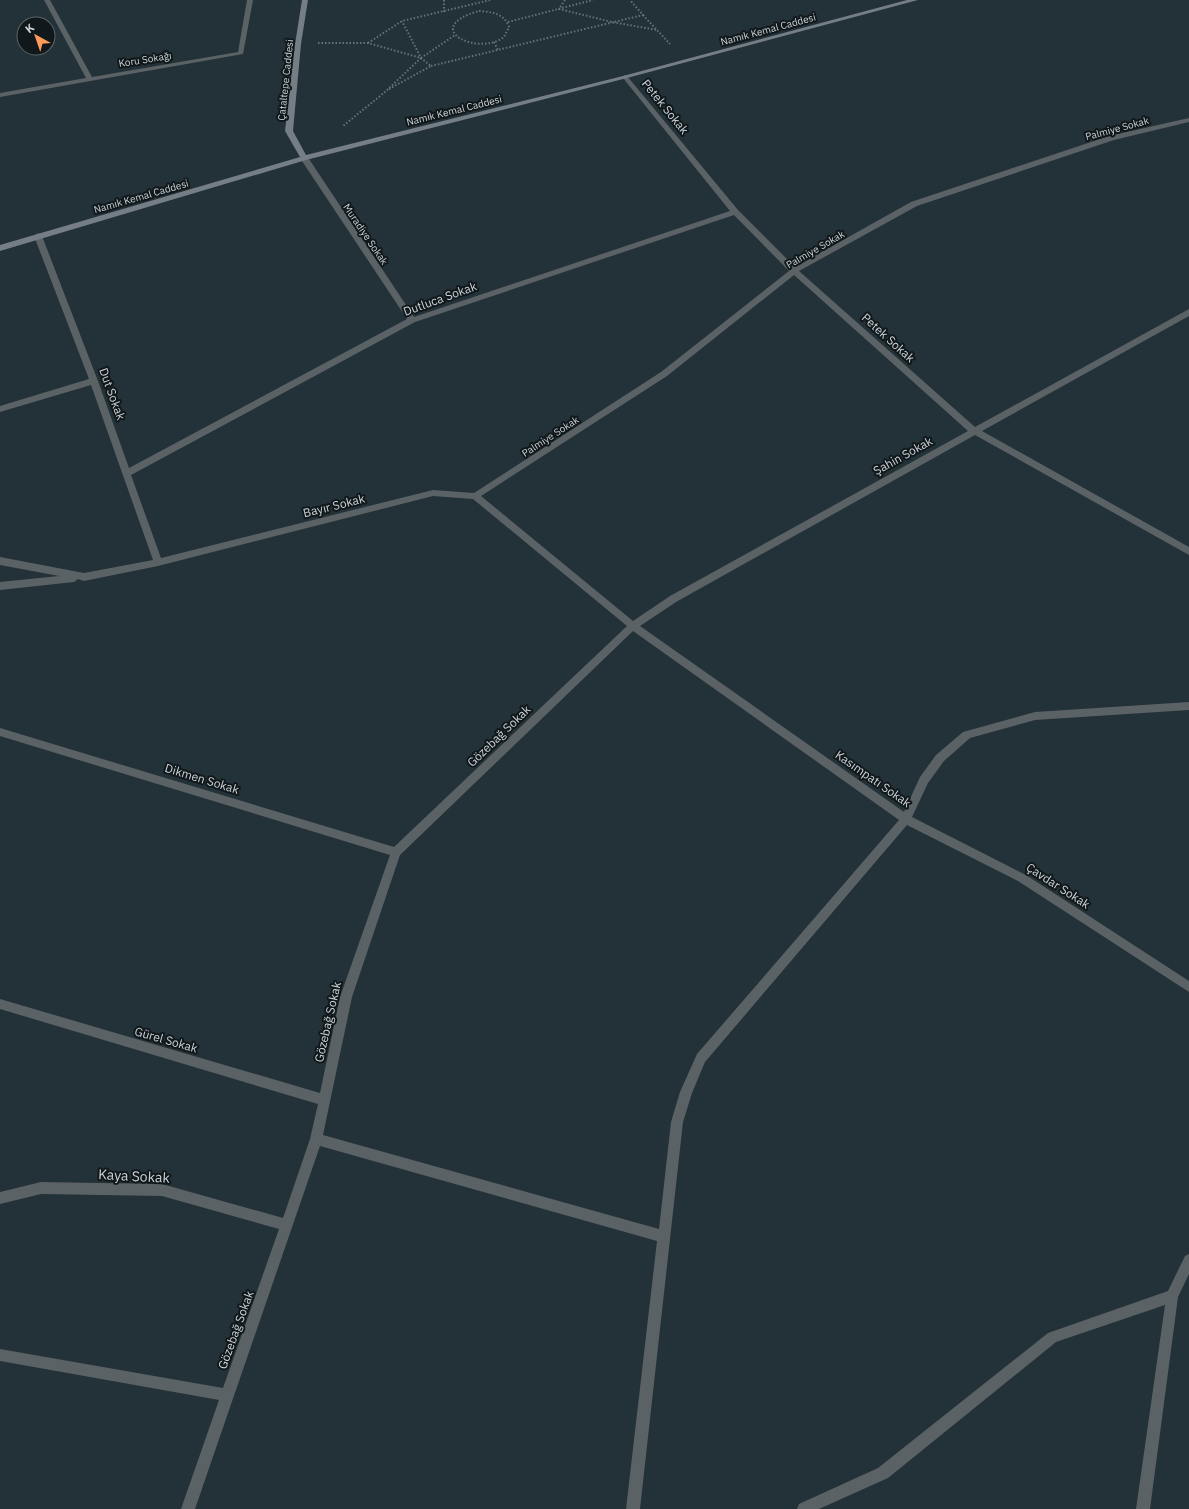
<svg xmlns="http://www.w3.org/2000/svg" width="1189" height="1509" font-family="'IBM Plex Sans',sans-serif">
<rect width="100%" height="100%" fill="#233138"/>
<g fill="none" stroke-linecap="round" stroke-linejoin="round">
<g stroke="#667278" stroke-width="2" stroke-dasharray="1.5 2" stroke-linecap="butt">
<path d="M 444,0 L 444,12"/>
<path d="M 565,0 L 559,9 L 612,22 L 657,30"/>
<path d="M 479,11 C 492,12 504,13 509,27 L 504,37 C 478,57 419,28 479,11 Z"/>
<path d="M 643,15 L 670,44"/>
<path d="M 508,22 L 593,0"/>
<path d="M 494,42 L 498,50"/>
<path d="M 318,43 L 368,43 L 421,58 L 385,92 L 343,126"/>
<path d="M 368,43 L 402,21 L 490,0"/>
<path d="M 421,58 L 455,35"/>
<path d="M 431,66 L 643,15 L 630,0"/>
<path d="M 389,89 L 431,66 L 421,58 L 402,21"/>
</g>
<g fill="#5b6265" fill-rule="evenodd">
<path d="M 44,0 L 50,0 L 92,77 L 238,52 L 247,0 L 253,0 L 243,54 L 0,97 L 0,93 L 86,78 Z"/>
<path d="M 625,75 L 627,76 L 738,210 L 795,267 L 911,202 L 1109,136 L 1189,118 L 1189,122 L 1114,140 L 917,206 L 799,271 L 975,427 L 1189,309 L 1189,316 L 982,431 L 1189,547 L 1189,555 L 975,435 L 676,602 L 640,626 L 904,812 L 920,777 L 936,755 L 963,732 L 1035,712 L 1189,702 L 1189,710 L 1035,720 L 970,738 L 944,761 L 928,783 L 912,817 L 1026,875 L 1189,981 L 1189,992 L 1018,881 L 907,825 L 705,1062 L 692,1093 L 683,1122 L 640,1509 L 626,1509 L 657,1241 L 320,1146 L 195,1509 L 181,1509 L 219,1400 L 0,1361 L 0,1349 L 223,1388 L 279,1229 L 162,1196 L 41,1194 L 0,1204 L 0,1192 L 41,1182 L 162,1184 L 283,1218 L 310,1139 L 318,1104 L 0,1009 L 0,999 L 320,1093 L 340,997 L 390,855 L 0,736 L 0,728 L 394,847 L 627,626 L 473,499 L 433,496 L 158,566 L 84,581 L 78,579 L 74,582 L 0,590 L 0,582 L 59,576 L 0,565 L 0,557 L 84,573 L 153,560 L 91,385 L 0,412 L 0,406 L 89,379 L 34,236 L 38,233 L 42,236 L 98,381 L 129,468 L 407,319 L 300,158 L 301,156 L 307,156 L 414,317 L 730,211 L 623,78 L 622,77 ZM 734,215 L 789,271 L 661,372 L 474,493 L 433,490 L 161,558 L 131,475 L 415,322 ZM 794,275 L 968,431 L 670,596 L 633,621 L 481,496 L 667,376 ZM 633,631 L 899,820 L 697,1054 L 680,1092 L 671,1122 L 659,1229 L 323,1135 L 352,997 L 400,855 Z"/>
<path d="M 1189,1254 L 1189,1274 L 1178,1297 L 1150,1509 L 1136,1509 L 1165,1305 L 1056,1342 L 888,1478 L 819,1509 L 797,1509 L 799,1504 L 878,1468 L 1048,1333 L 1168,1291 L 1185,1256 Z"/>
</g>
<path fill="#747e84" fill-rule="evenodd" d="M 302,0 L 308,0 L 301,44 L 293,131 L 306,155 L 623,76 L 907,0 L 918,0 L 627,78 L 306,160 L 0,251 L 0,245 L 300,157 L 285,131 L 295,44 Z"/>
</g>
<g text-anchor="middle" stroke-width="4" stroke-linejoin="round" paint-order="stroke">
<g font-size="10" fill="#ccd4d9" stroke="#11181b">
<text transform="translate(768 29) rotate(-15)" y="4">Namık Kemal Caddesi</text>
<text transform="translate(145 59) rotate(-9)" y="4">Koru Sokağı</text>
<text transform="translate(285 80) rotate(-84)" y="4">Çataltepe Caddesi</text>
<text transform="translate(454 110) rotate(-14)" y="4">Namık Kemal Caddesi</text>
<text transform="translate(1117 128) rotate(-15)" y="4">Palmiye Sokak</text>
<text transform="translate(141 196) rotate(-16)" y="4">Namık Kemal Caddesi</text>
<text transform="translate(366 234) rotate(56)" y="4">Muradiye Sokak</text>
<text transform="translate(815 249) rotate(-30)" y="4">Palmiye Sokak</text>
<text transform="translate(550 436) rotate(-33)" y="4">Palmiye Sokak</text>
</g>
<g font-size="12" fill="#ccd4d9" stroke="#11181b">
<text transform="translate(665 107) rotate(51)" y="4">Petek Sokak</text>
<text transform="translate(440 299) rotate(-20)" y="4">Dutluca Sokak</text>
<text transform="translate(888 338) rotate(42)" y="4">Petek Sokak</text>
<text transform="translate(112 394) rotate(70)" y="4">Dut Sokak</text>
<text transform="translate(903 456) rotate(-29)" y="4">Şahin Sokak</text>
<text transform="translate(334 506) rotate(-14)" y="4">Bayır Sokak</text>
<text transform="translate(499 736) rotate(-44)" y="4">Gözebağ Sokak</text>
<text transform="translate(202 779) rotate(17)" y="4">Dikmen Sokak</text>
<text transform="translate(873 779) rotate(35)" y="4">Kasımpatı Sokak</text>
<text transform="translate(1058 886) rotate(33)" y="4">Çavdar Sokak</text>
<text transform="translate(328 1022) rotate(-77)" y="4">Gözebağ Sokak</text>
<text transform="translate(166 1040) rotate(16)" y="4">Gürel Sokak</text>
<text transform="translate(236 1330) rotate(-70)" y="4">Gözebağ Sokak</text>
</g>
<g font-size="14" fill="#ccd4d9" stroke="#11181b">
<text transform="translate(134 1176) rotate(3)" y="5">Kaya Sokak</text>
</g>
</g>
<g transform="translate(36 36) rotate(320)"><circle r="19" fill="#11181b" stroke="#5c6367"/>
<path d="M0-3L7 15L0 10L-7 15Z" fill="#ff9b59"/>
<text y="-6" font-size="11" font-weight="bold" text-anchor="middle" fill="#ccd4d9">K</text>
</g>
</svg>
